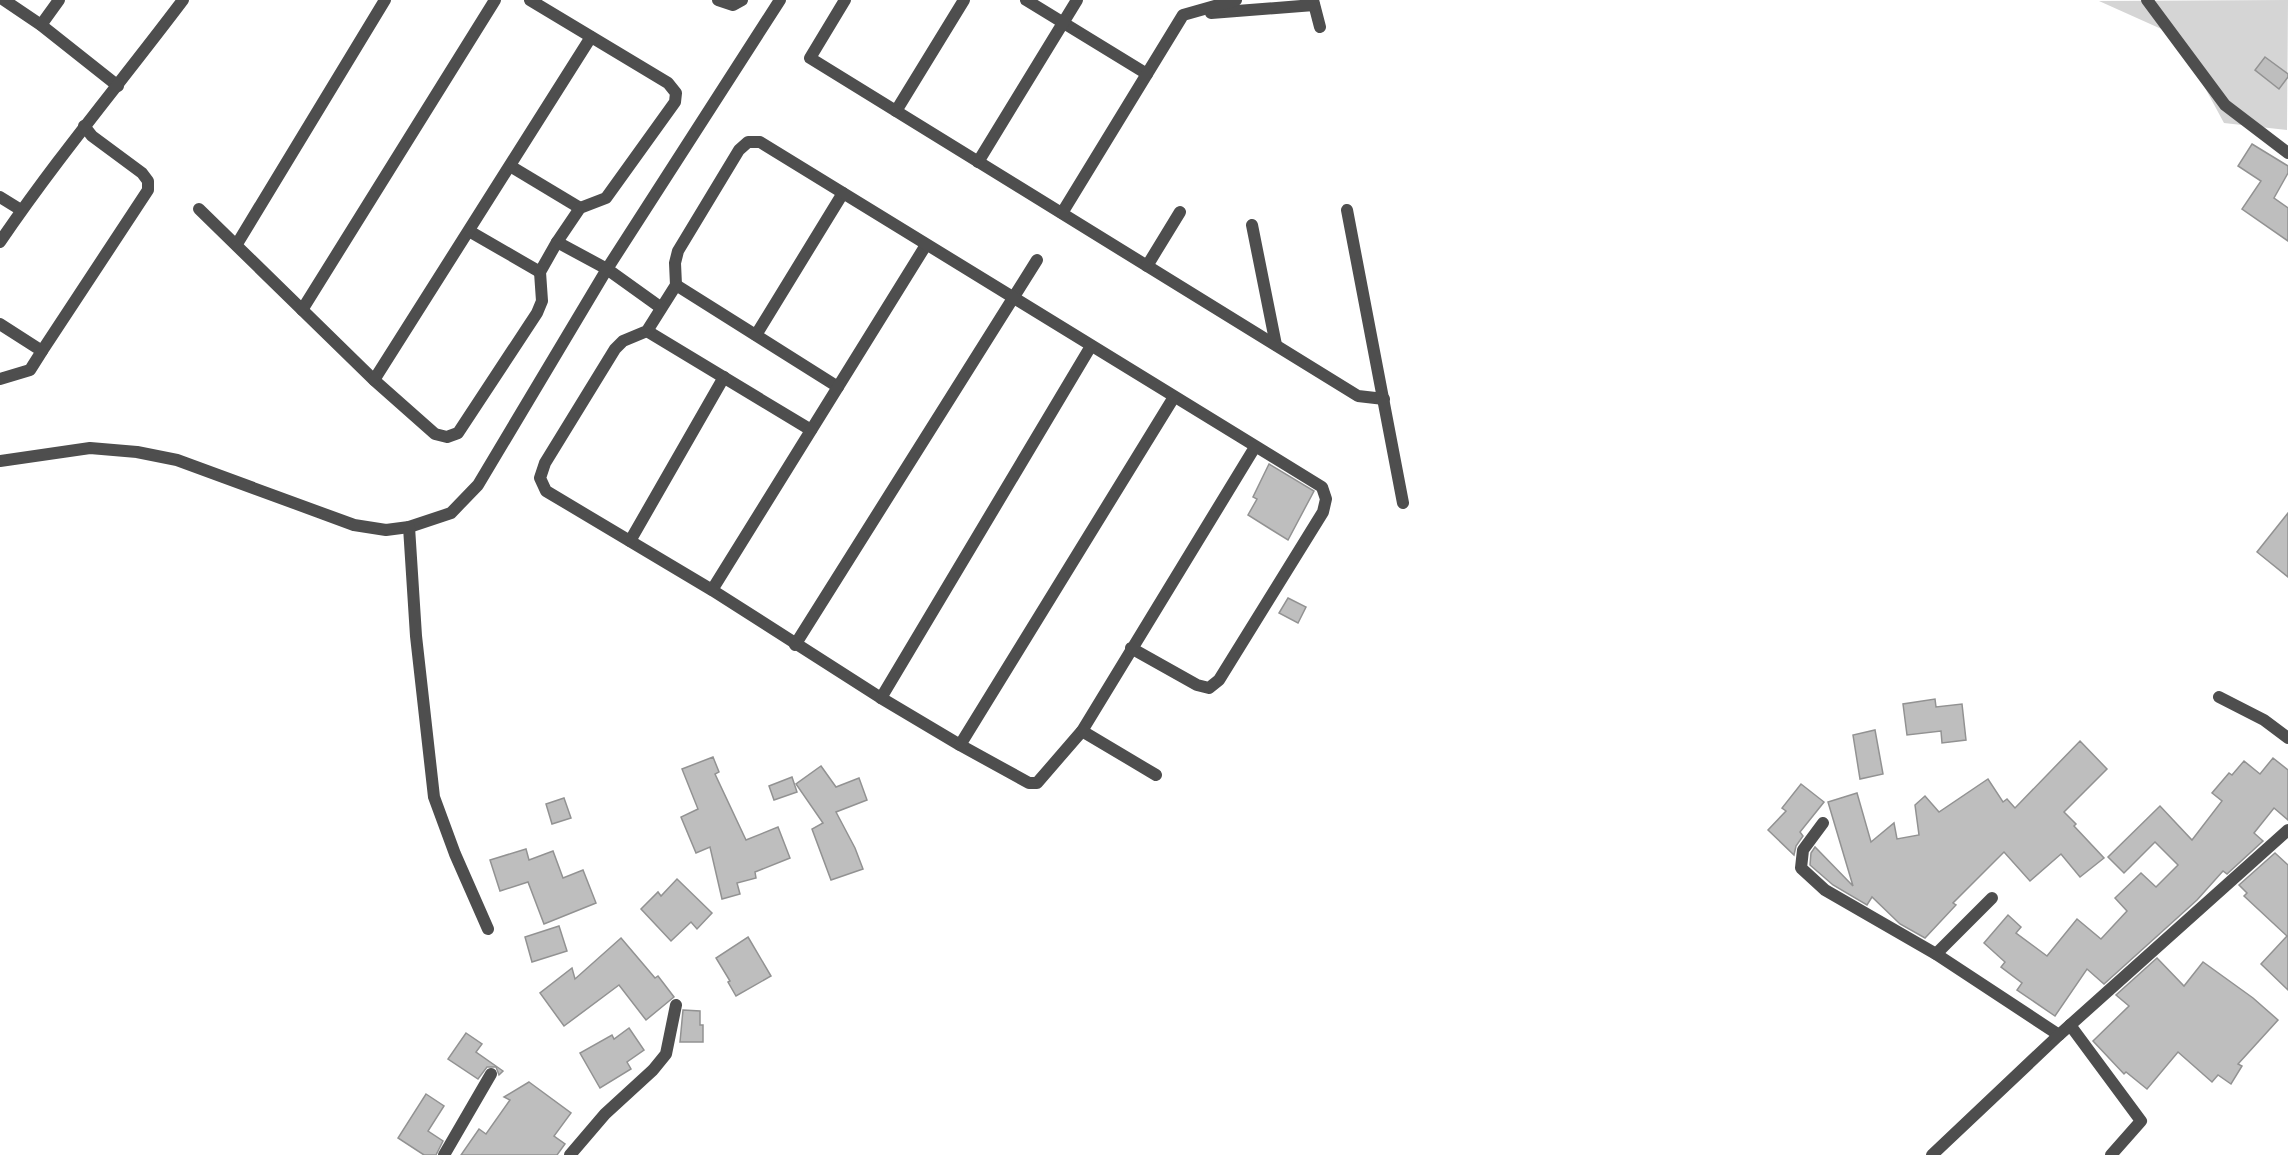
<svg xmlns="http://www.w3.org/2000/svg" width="2288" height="1155" font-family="Quicksand,sans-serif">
<rect width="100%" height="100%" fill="#fff"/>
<path fill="#d5d5d5" d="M 2288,0 L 2287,130 L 2224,123 L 2177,36 L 2099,1 Z"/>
<g fill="#bebebe" stroke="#929292" stroke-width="1.5">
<path d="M 2265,57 L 2288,74 L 2288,77 L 2279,89 L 2255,70 Z"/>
<path d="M 2252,144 L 2288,166 L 2288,173 L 2274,198 L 2288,208 L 2288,241 L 2242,209 L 2261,181 L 2238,166 Z"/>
<path d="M 1269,464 L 1314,491 L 1288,540 L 1248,515 L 1257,499 L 1253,497 Z"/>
<path d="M 2288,513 L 2288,577 L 2257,552 Z"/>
<path d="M 1288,598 L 1306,607 L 1298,623 L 1279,613 Z"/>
<path d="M 1935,699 L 1936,707 L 1962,704 L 1966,740 L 1942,743 L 1941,731 L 1907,735 L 1903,704 Z"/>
<path d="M 1875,730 L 1883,774 L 1860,779 L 1853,735 Z"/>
<path d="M 2080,741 L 2107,769 L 2064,812 L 2076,824 L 2074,826 L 2104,858 L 2080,877 L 2061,854 L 2030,881 L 2004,852 L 1953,903 L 1956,905 L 1925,938 L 1900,924 L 1872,897 L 1867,905 L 1833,885 L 1810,865 L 1811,853 L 1815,847 L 1853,886 L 1828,802 L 1857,793 L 1871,842 L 1894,823 L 1897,839 L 1919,835 L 1915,805 L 1925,796 L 1939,812 L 1988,779 L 2003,802 L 2007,799 L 2015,808 Z"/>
<path d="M 713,757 L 719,772 L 715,774 L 746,840 L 778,827 L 790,858 L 755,872 L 756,878 L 737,883 L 740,894 L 722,899 L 710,847 L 696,853 L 681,817 L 698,809 L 682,769 Z"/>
<path d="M 2273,758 L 2288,770 L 2288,820 L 2274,808 L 2254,833 L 2263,841 L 2227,874 L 2223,871 L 2197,900 L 2104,984 L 2087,969 L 2055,1016 L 2017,990 L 2022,983 L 2001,967 L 2005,962 L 1984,943 L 2008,915 L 2021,927 L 2016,933 L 2047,956 L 2077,919 L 2101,939 L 2127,911 L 2115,898 L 2141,873 L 2156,887 L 2178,865 L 2155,842 L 2124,873 L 2108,857 L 2160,806 L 2192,840 L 2222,801 L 2212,793 L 2229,773 L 2232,775 L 2244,761 L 2260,774 Z"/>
<path d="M 821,766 L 836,787 L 859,778 L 867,800 L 836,812 L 855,848 L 863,869 L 831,880 L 812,829 L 823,823 L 796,784 Z"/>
<path d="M 792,777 L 797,792 L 774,800 L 769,786 Z"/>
<path d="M 1801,784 L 1824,802 L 1800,832 L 1803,836 L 1796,846 L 1794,855 L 1768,830 L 1786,811 L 1782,808 Z"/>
<path d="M 564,798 L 571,818 L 552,824 L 546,804 Z"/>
<path d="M 526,849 L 529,860 L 553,851 L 563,878 L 583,870 L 596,903 L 544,924 L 528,882 L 500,891 L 490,860 Z"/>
<path d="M 2275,853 L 2288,865 L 2288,990 L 2261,964 L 2287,936 L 2244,896 L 2247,893 L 2239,885 Z"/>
<path d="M 677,879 L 712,913 L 697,929 L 691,922 L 671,941 L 641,909 L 658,892 L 661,896 Z"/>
<path d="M 559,926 L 567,951 L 532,962 L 525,937 Z"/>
<path d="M 748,937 L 771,976 L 736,996 L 728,982 L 730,981 L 716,958 Z"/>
<path d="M 621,938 L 655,978 L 658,976 L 674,997 L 646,1020 L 619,985 L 564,1026 L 540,993 L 572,968 L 575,979 Z"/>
<path d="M 2157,958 L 2184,986 L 2203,962 L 2253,998 L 2278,1020 L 2238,1064 L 2242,1066 L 2231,1084 L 2218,1075 L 2212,1082 L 2178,1052 L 2147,1089 L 2126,1072 L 2124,1074 L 2093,1041 L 2129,1006 L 2116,995 Z"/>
<path d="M 683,1010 L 700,1011 L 700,1025 L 703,1025 L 703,1042 L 680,1042 Z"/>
<path d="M 629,1028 L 644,1050 L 627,1062 L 631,1069 L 600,1088 L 580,1053 L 612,1035 L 614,1039 Z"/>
<path d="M 466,1033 L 482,1044 L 476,1052 L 503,1071 L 499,1075 L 496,1067 L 487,1067 L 478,1079 L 448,1059 Z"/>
<path d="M 529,1082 L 571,1113 L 554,1136 L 565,1144 L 557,1155 L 461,1155 L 479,1129 L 486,1134 L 510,1100 L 504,1097 Z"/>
<path d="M 426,1094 L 444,1106 L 428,1131 L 443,1141 L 436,1155 L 424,1155 L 398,1138 Z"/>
</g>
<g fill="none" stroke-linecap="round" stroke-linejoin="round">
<g stroke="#4e4e4e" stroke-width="12">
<path d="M 4,0 L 41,25 L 118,86"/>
<path d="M 718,0 L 733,5 L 742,0"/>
<path d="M 845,0 L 810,58 L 1358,396 L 1384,399"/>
<path d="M 1026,0 L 1147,74"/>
<path d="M 1313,0 L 1320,27"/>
<path d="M 2147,0 L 2225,105 L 2288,153"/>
<path d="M 1211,13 L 1314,5"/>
<path d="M 41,25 L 59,0"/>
<path d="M 896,111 L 964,0"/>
<path d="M 978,162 L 1077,0"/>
<path d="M 510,166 L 580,208"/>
<path d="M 0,197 L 21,210"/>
<path d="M 199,209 L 374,380 L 435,434 L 447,437 L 458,433 L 537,313 L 542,301 L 540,272 L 557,242 L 580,208 L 606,198 L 675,102 L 676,93 L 668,83 L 530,0"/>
<path d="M 1347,210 L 1403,503"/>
<path d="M 1062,213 L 1183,15 L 1236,0"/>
<path d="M 1252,225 L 1276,345"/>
<path d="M 469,231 L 540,272"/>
<path d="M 0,242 C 57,158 122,81 183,0"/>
<path d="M 557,242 L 607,269 L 660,307"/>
<path d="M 237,244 L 385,0"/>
<path d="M 1147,266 L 1180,212"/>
<path d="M 676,285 L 838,387"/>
<path d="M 302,310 L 495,0"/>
<path d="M 0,324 L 42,351 L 30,370 L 0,379"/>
<path d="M 647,331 L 811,430"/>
<path d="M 756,335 L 843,193"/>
<path d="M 42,351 L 148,190 L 148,181 L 142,173 L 92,136 L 84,126"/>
<path d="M 374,380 L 591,37"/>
<path d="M 0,461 L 90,448 L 137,452 L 177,460 L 354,525 L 386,530 L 409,527 L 451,513 L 478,485 L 607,269 L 780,0"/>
<path d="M 409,527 L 416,636 L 434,797 L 455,854 L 488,929"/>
<path d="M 630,541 L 724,377"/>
<path d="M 712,590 L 926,245"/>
<path d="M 795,645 L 1037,260"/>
<path d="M 1131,648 L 1197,685 L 1209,688 L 1219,680 L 1323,512 L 1326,499 L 1322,487 L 760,142 L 748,142 L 739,150 L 678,251 L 675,263 L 676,285 L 647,331 L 623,341 L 615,349 L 545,463 L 540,478 L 546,491 L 712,590 L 881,698 L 960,745 L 1029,783 L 1037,783 L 1082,731 L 1255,447"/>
<path d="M 2219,697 L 2264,720 L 2288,738"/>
<path d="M 881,698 L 1091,346"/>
<path d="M 1082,731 L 1156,775"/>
<path d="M 960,745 L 1174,397"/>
<path d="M 1823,823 L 1803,850 L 1801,868 L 1825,890 L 1936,954 L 2059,1035"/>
<path d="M 1936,954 L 1992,898"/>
<path d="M 2070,1025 L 2141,1121 L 2111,1155"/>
<path d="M 444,1155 L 491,1074"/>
<path d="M 570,1155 L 605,1114 L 653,1070 L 666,1054 L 676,1005"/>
<path d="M 1932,1155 L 2059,1035 L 2288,830"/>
</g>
</g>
</svg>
